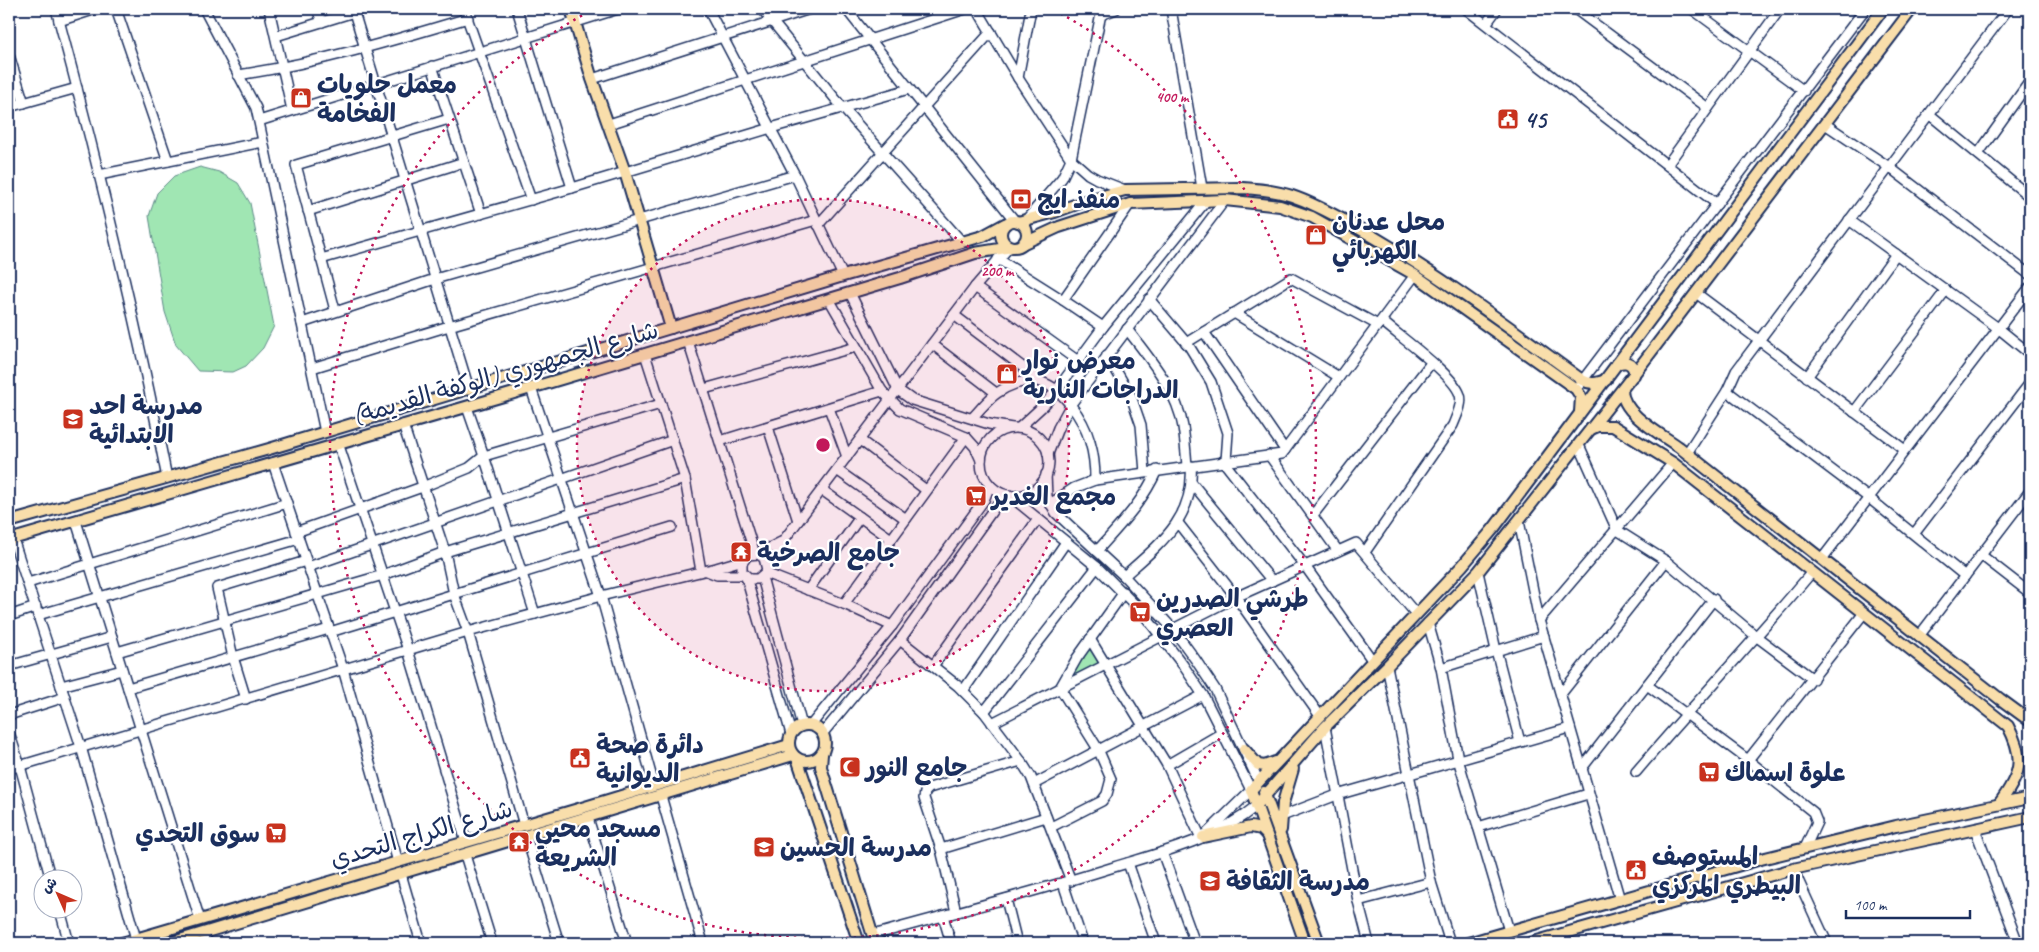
<svg xmlns="http://www.w3.org/2000/svg" width="2039" height="952" font-family="Caveat,'Playpen Sans Arabic',sans-serif">
<defs>
<pattern id="park-crowns" width="20" height="18" patternUnits="userSpaceOnUse" patternTransform="scale(1.25)"><rect width="20" height="18" fill="#a0e6b3"/><path d="M2 6a3 3 0 1 1 6 0M12 15a3 3 0 1 1 6 0" fill="none" stroke="#89c69c"/></pattern>
</defs>
<rect width="100%" height="100%" fill="#fff"/>
<filter id="ink" filterUnits="userSpaceOnUse"><feTurbulence type="fractalNoise" baseFrequency=".02" numOctaves="2"/><feDisplacementMap in="SourceGraphic" scale="10" xChannelSelector="R" yChannelSelector="G"/><feConvolveMatrix kernelMatrix="1 2 1 2 8 2 1 2 1" color-interpolation-filters="sRGB"/></filter>
<g filter="url(#ink)">
<path fill="url(#park-crowns)" stroke="#5e8a88" d="M 1091,646 L 1101,664 L 1067,682 L 1085,649 Z"/>
<path fill="#a0e6b3" stroke="#5e8a88" d="M 200,167 L 219,172 L 238,183 L 250,203 L 274,326 L 263,348 L 246,366 L 233,372 L 198,371 L 176,345 L 165,312 L 149,216 L 157,193 L 174,176 Z"/>
<g fill="none" stroke-linecap="round" stroke-linejoin="round">
<g stroke="#1b2f5e" stroke-width="12">
<g id="minor">
<path d="M 56,9 C 98,164 136,320 167,478"/>
<path d="M 116,9 L 168,161"/>
<path d="M 204,9 L 256,108 L 325,432"/>
<path d="M 269,9 L 292,110"/>
<path d="M 317,9 L 322,22"/>
<path d="M 353,9 L 469,389"/>
<path d="M 464,9 L 531,200"/>
<path d="M 517,9 L 572,188"/>
<path d="M 708,9 L 795,175 L 843,276"/>
<path d="M 762,9 L 842,107 L 962,242"/>
<path d="M 846,9 L 1015,221"/>
<path d="M 977,9 L 1018,78 L 1071,159 L 1088,174 L 1097,179 L 1125,190"/>
<path d="M 1171,9 L 1202,188"/>
<path d="M 1466,9 L 1717,204"/>
<path d="M 1575,9 L 1708,108"/>
<path d="M 1692,9 L 1804,91"/>
<path d="M 1101,15 L 1116,9"/>
<path d="M 59,21 L 96,9"/>
<path d="M 1486,24 L 1497,9"/>
<path d="M 276,36 L 364,9"/>
<path d="M 9,55 L 24,103"/>
<path d="M 432,66 L 481,214"/>
<path d="M 238,75 C 317,63 392,41 468,18"/>
<path d="M 1018,78 L 1031,9"/>
<path d="M 592,79 L 810,9"/>
<path d="M 9,107 L 77,88"/>
<path d="M 1929,114 L 2030,197"/>
<path d="M 259,121 L 618,9"/>
<path d="M 609,124 L 965,9"/>
<path d="M 1825,124 L 1889,167 L 2030,275"/>
<path d="M 1978,154 L 2030,81"/>
<path d="M 1667,165 L 1780,9"/>
<path d="M 99,175 L 263,142"/>
<path d="M 2024,191 L 2030,183"/>
<path d="M 308,211 L 464,162"/>
<path d="M 1026,220 L 1062,178 L 1071,159 L 1102,9"/>
<path d="M 1849,220 L 1998,328 L 2030,354"/>
<path d="M 818,225 L 991,32"/>
<path d="M 321,259 L 572,188 L 771,128 L 909,89"/>
<path d="M 998,259 L 1063,300 L 1103,327"/>
<path d="M 975,287 L 1078,361"/>
<path d="M 850,293 L 898,390 L 912,400 L 989,424 L 1012,428"/>
<path d="M 1696,293 L 1905,450"/>
<path d="M 829,299 L 882,391 L 900,409 L 966,437 L 975,447 L 981,460"/>
<path d="M 1149,299 L 1189,346 L 1211,382 L 1228,433 L 1226,461"/>
<path d="M 1063,300 L 1130,204"/>
<path d="M 335,310 L 296,165 L 449,119"/>
<path d="M 1234,313 L 1339,377"/>
<path d="M 954,315 L 1041,381"/>
<path d="M 302,323 L 435,279 L 795,175"/>
<path d="M 1127,329 C 1149,358 1177,390 1183,427 C 1185,440 1186,453 1187,466"/>
<path d="M 1204,332 L 1285,450"/>
<path d="M 688,341 L 755,554"/>
<path d="M 1186,343 L 1291,278 L 1378,325"/>
<path d="M 932,344 L 996,393"/>
<path d="M 645,354 L 685,479 L 701,571"/>
<path d="M 1107,355 L 1131,396 L 1141,425 L 1145,472"/>
<path d="M 312,368 L 449,326 L 816,220"/>
<path d="M 1807,377 L 1896,254"/>
<path d="M 1579,385 L 1865,9"/>
<path d="M 531,388 L 601,596 L 654,785"/>
<path d="M 704,389 L 856,347"/>
<path d="M 1727,391 L 1869,498 L 1965,576"/>
<path d="M 467,407 L 484,456 L 535,614"/>
<path d="M 829,408 L 847,457"/>
<path d="M 1854,412 L 1946,290"/>
<path d="M 972,418 C 980,410 987,400 997,393 C 1007,386 1024,379 1036,381 C 1061,384 1084,420 1090,442 C 1094,455 1095,467 1095,480"/>
<path d="M 403,425 L 445,552 L 454,594 L 468,632 L 524,825"/>
<path d="M 768,427 L 798,521"/>
<path d="M 1019,428 L 1044,405 L 1056,391 L 1103,327 L 1206,201"/>
<circle cx="1015" cy="462" r="34"/>
<path d="M 860,440 L 926,490"/>
<path d="M 720,441 L 882,391"/>
<path d="M 338,443 L 408,650 L 466,842"/>
<path d="M 1579,445 L 1617,530 L 1666,561 L 1757,637 L 1813,679"/>
<path d="M 1687,453 L 1727,391 L 1736,371 L 2008,9"/>
<path d="M 1048,454 L 1058,428 L 1071,404 L 1225,200"/>
<path d="M 1269,455 L 1338,551"/>
<path d="M 1223,461 L 1305,566 L 1372,660"/>
<path d="M 273,463 L 343,669 L 398,862"/>
<path d="M 837,470 L 906,519"/>
<path d="M 1046,474 L 1047,497 L 1056,513 L 1124,576 L 1173,629 L 1195,659 L 1215,689 L 1259,782"/>
<path d="M 1192,483 L 1272,581"/>
<path d="M 822,490 L 891,539"/>
<path d="M 1009,495 L 1097,567 L 1142,612 L 1183,665 L 1203,695 L 1251,790 L 1203,837"/>
<path d="M 1050,504 L 1074,488 L 1095,480 L 1282,454 L 1415,275"/>
<path d="M 1313,515 L 1431,363"/>
<path d="M 76,521 L 200,920"/>
<path d="M 1519,521 L 1539,620 L 1620,900"/>
<path d="M 1178,523 L 1236,597 L 1320,716"/>
<path d="M 296,532 L 425,486 L 469,468 L 484,456 L 661,404"/>
<path d="M 1914,534 L 2030,383"/>
<path d="M 13,539 L 81,747 L 136,939"/>
<path d="M 1097,551 C 1120,525 1143,502 1157,470"/>
<path d="M 1365,552 L 1453,425 C 1456,417 1463,404 1460,395 C 1454,375 1400,337 1382,321"/>
<path d="M 758,554 L 781,542"/>
<path d="M 1981,555 L 2030,593"/>
<path d="M 1822,559 L 2030,287"/>
<path d="M 308,567 L 673,440"/>
<path d="M 767,570 L 764,558 L 758,554 L 748,555 L 742,563 L 742,572 L 750,579 L 758,579 L 765,573 L 786,537 L 975,287 L 1010,246"/>
<path d="M 707,571 L 717,575 L 744,575"/>
<path d="M 1478,572 L 1496,650 L 1520,742"/>
<path d="M 765,573 L 844,604 L 892,626"/>
<path d="M 1124,576 C 1160,544 1195,518 1191,466"/>
<path d="M 746,577 L 791,734"/>
<path d="M 762,577 L 802,726"/>
<path d="M 28,583 L 287,503"/>
<path d="M 808,590 L 860,517"/>
<path d="M 844,604 L 966,437"/>
<path d="M 38,615 L 299,539"/>
<path d="M 9,616 L 36,607"/>
<path d="M 1539,620 L 1673,463"/>
<path d="M 1428,623 L 1441,668 L 1458,759 L 1509,931"/>
<path d="M 1173,629 L 1236,597 L 1356,543 L 1416,614"/>
<path d="M 330,632 L 672,527"/>
<path d="M 1919,636 L 2030,491"/>
<path d="M 1090,639 L 1167,765 L 1201,838"/>
<path d="M 900,640 L 958,686 L 984,712 L 1021,761 L 1031,777 L 1071,881"/>
<path d="M 117,652 L 383,575 L 445,552 L 685,479"/>
<path d="M 9,666 L 112,637"/>
<path d="M 933,666 L 1038,519"/>
<path d="M 1387,666 L 1431,882 L 1450,943"/>
<path d="M 1441,668 L 1544,636"/>
<path d="M 1647,685 L 1748,760 L 1813,812 L 1817,822 L 1805,848"/>
<path d="M 61,686 L 122,670"/>
<path d="M 128,688 L 329,629"/>
<path d="M 963,691 L 1066,542"/>
<path d="M 1561,694 L 1666,561"/>
<path d="M 246,699 L 233,657 L 217,588 L 306,561"/>
<path d="M 984,712 L 1097,567"/>
<path d="M 9,715 L 65,697"/>
<path d="M 992,723 L 1162,636"/>
<path d="M 811,725 L 892,626 L 984,500 L 990,485"/>
<path d="M 1325,727 L 1358,901 L 1369,943"/>
<path d="M 9,732 L 20,766 L 51,880"/>
<path d="M 823,733 L 900,640 L 995,507 L 1007,495"/>
<path d="M 1748,760 L 1864,613"/>
<path d="M 1167,765 L 1222,733"/>
<path d="M 1582,768 L 1714,599"/>
<path d="M 9,769 L 468,632 L 601,596 L 716,568 L 743,560"/>
<path d="M 1636,772 C 1694,704 1755,640 1812,572"/>
<path d="M 1034,784 L 1203,695"/>
<path d="M 661,796 L 703,943"/>
<path d="M 588,818 L 627,943"/>
<path d="M 1277,818 L 1337,795 L 1570,728"/>
<path d="M 1051,827 L 1102,801 L 1107,794 L 1111,779 L 1098,749 L 1060,688 L 1077,658 L 1124,592"/>
<path d="M 1478,827 L 1588,794"/>
<path d="M 1975,829 L 2018,943"/>
<path d="M 526,836 L 559,943"/>
<path d="M 941,849 L 1046,817"/>
<path d="M 1162,852 L 1195,943"/>
<path d="M 465,855 L 492,943"/>
<path d="M 1128,863 L 1156,943"/>
<path d="M 1793,869 L 1827,943"/>
<path d="M 401,874 L 421,943"/>
<path d="M 1063,883 L 1083,943"/>
<path d="M 1006,899 L 1017,943"/>
<path d="M 1358,901 L 1431,882"/>
<path d="M 60,910 L 69,943"/>
<path d="M 956,912 L 941,849 L 924,798 L 925,792 L 929,788 L 1021,761"/>
<path d="M 943,916 L 951,943"/>
<path d="M 204,933 L 207,943"/>
<path d="M 873,935 C 953,913 1035,892 1114,867 C 1163,852 1217,839 1256,806"/>
<path d="M 9,938 L 10,943"/>
</g>
</g>
<g stroke="#1b2f5e" stroke-width="14">
<g id="major">
<path d="M 571,9 L 592,79 L 625,172 L 671,328"/>
<circle cx="1014" cy="234" r="13"/>
<path d="M 1018,222 L 1055,212 L 1088,200 L 1125,190 L 1243,188 C 1260,189 1276,191 1292,196 C 1316,204 1338,217 1360,229 C 1438,273 1510,328 1582,380 C 1591,385 1597,383 1606,380"/>
<path d="M 1022,244 L 1059,227 L 1130,204 L 1225,200 L 1280,206 L 1312,217 L 1415,275 L 1576,389 L 1581,397 L 1580,412"/>
<path d="M 1617,364 C 1625,361 1631,362 1634,370 L 1634,375"/>
<path d="M 1622,390 C 1622,414 1661,434 1679,447 L 2000,699 L 2030,721"/>
<path d="M 1591,429 L 1598,426 L 1613,426 L 1673,463 L 2008,726 C 2026,760 2020,775 1999,804"/>
<path d="M 9,522 L 269,449 L 843,276 L 983,236 L 1005,224"/>
<path d="M 9,540 L 531,388 L 900,278 L 975,253 L 1012,247"/>
<circle cx="807" cy="743" r="18"/>
<path d="M 1244,749 L 1258,765 L 1265,766 L 1275,762"/>
<path d="M 822,754 L 821,767 L 875,943"/>
<path d="M 797,758 L 859,943"/>
<path d="M 1264,792 L 1319,943"/>
<path d="M 1256,806 L 1325,727 L 1387,666 L 1478,572 L 1645,360 L 1912,9"/>
<path d="M 1281,830 L 1283,803 L 1293,769"/>
<path d="M 1203,837 L 1251,827 L 1261,829 L 1266,834"/>
<path d="M 122,943 L 585,807 L 789,745"/>
<path d="M 170,943 L 793,755"/>
<path d="M 1305,943 L 1251,790 L 1462,566 L 1494,528 L 1883,9"/>
<path d="M 1468,943 L 1761,859 L 1896,826 L 2030,798"/>
<path d="M 1530,943 L 1793,869 L 2030,817"/>
</g>
</g>
<use href="#minor" stroke="#fff" stroke-width="9"/>
<use href="#major" stroke="#f9deab" stroke-width="10"/>
</g>
</g>
<circle cx="823" cy="445" r="246" fill="#c2185b" fill-opacity=".12"/>
<g fill="none" stroke="#c2185b" stroke-width="2.5" stroke-dasharray="2.5 5">
<circle cx="823" cy="445" r="246"/>
<path d="M1054 10A493 493 0 1 1 592 10"/>
</g>
<defs>
<g id="shop-square" transform="scale(1.125)"><rect x="-9" y="-9" width="18" height="18" rx="4" fill="#c8321e" stroke="#fff"/><path d="M-5-2.5h2.3a2.7 3.5 0 0 1 5.4 0H5L5.5 6h-11ZM-1.5-2.5h3a1.5 2.3 0 0 0-3 0Z" fill="#fff"/></g>
<g id="civic-square" transform="scale(1.125)"><rect x="-9" y="-9" width="18" height="18" rx="4" fill="#c8321e" stroke="#fff"/><path d="M-.6-6.5H3V-4.5H.6V-3L4-1V1h2V6H-6V1h2V-1L-.6-3ZM-1.2 2.5V6h2.4V2.5Z" fill="#fff"/></g>
<g id="bank-square" transform="scale(1.125)"><rect x="-9" y="-9" width="18" height="18" rx="4" fill="#c8321e" stroke="#fff"/><path d="M-6-4H6V4H-6ZM0-2.3a2.3 2.3 0 1 0 0 4.6a2.3 2.3 0 1 0 0-4.6Z" fill="#fff"/></g>
<g id="school-square" transform="scale(1.125)"><rect x="-9" y="-9" width="18" height="18" rx="4" fill="#c8321e" stroke="#fff"/><path d="M0-5L7-2L0 1L-7-2ZM-4 1L0 2.5L4 1V4Q0 6-4 4Z" fill="#fff"/></g>
<g id="supermarket-square" transform="scale(1.125)"><rect x="-9" y="-9" width="18" height="18" rx="4" fill="#c8321e" stroke="#fff"/><path d="M-6-5.5h2.5l.6 2H6L4.5 2H-2.5L-4.4-4H-6ZM-1.5 3.2a1.3 1.3 0 1 0 .1 0ZM3 3.2a1.3 1.3 0 1 0 .1 0Z" fill="#fff"/></g>
<g id="temple-square" transform="scale(1.125)"><rect x="-9" y="-9" width="18" height="18" rx="4" fill="#c8321e" stroke="#fff"/><path d="M0-6L5-2H3V0L6.5 2.5H4V6H1.5V3h-3V6H-4V2.5H-6.5L-3 0V-2H-5Z" fill="#fff"/></g>
<g id="mosque-square" transform="scale(1.125)"><rect x="-9" y="-9" width="18" height="18" rx="4" fill="#c8321e" stroke="#fff"/><path d="M3.5-4.9A6 6 0 1 0 3.5 4.9A5 5 0 1 1 3.5-4.9Z" fill="#fff"/></g>
</defs>
<g fill-rule="evenodd">
<use href="#shop-square" x="301" y="98"/>
<use href="#civic-square" x="1508" y="119"/>
<use href="#bank-square" x="1021" y="199"/>
<use href="#shop-square" x="1316" y="235"/>
<use href="#shop-square" x="1007" y="374"/>
<use href="#school-square" x="73" y="419"/>
<use href="#supermarket-square" x="976" y="496"/>
<use href="#temple-square" x="741" y="552"/>
<use href="#supermarket-square" x="1140" y="612"/>
<use href="#civic-square" x="580" y="758"/>
<use href="#mosque-square" x="850" y="767"/>
<use href="#supermarket-square" x="1709" y="772"/>
<use href="#supermarket-square" x="276" y="833"/>
<use href="#temple-square" x="519" y="842"/>
<use href="#school-square" x="764" y="847"/>
<use href="#civic-square" x="1636" y="870"/>
<use href="#school-square" x="1210" y="881"/>
</g>
<g text-anchor="middle" stroke-width="4.5" stroke-linejoin="round" paint-order="stroke">
<g font-size="25" font-weight="bold" fill="#1b2f5e" stroke="#fff" text-anchor="start">
<text x="317" y="93">معمل حلويات<tspan x="317" dy="29">الفخامة</tspan></text>
<text x="1524" y="128">45</text>
<text x="1037" y="208">منفذ ايج</text>
<text x="1332" y="230">محل عدنان<tspan x="1332" dy="29">الكهربائي</tspan></text>
<text x="1023" y="369">معرض نوار<tspan x="1023" dy="29">الدراجات النارية</tspan></text>
<text x="89" y="414">مدرسة احد<tspan x="89" dy="29">الابتدائية</tspan></text>
<text x="992" y="505">مجمع الغدير</text>
<text x="757" y="561">جامع الصرخية</text>
<text x="1156" y="607">طرشي الصدرين<tspan x="1156" dy="29">العصري</tspan></text>
<text x="596" y="753">دائرة صحة<tspan x="596" dy="29">الديوانية</tspan></text>
<text x="866" y="776">جامع النور</text>
<text x="1725" y="781">علوة اسماك</text>
<text x="535" y="837">مسجد محيي<tspan x="535" dy="29">الشريعة</tspan></text>
<text x="260" y="842" text-anchor="end">سوق التحدي</text>
<text x="780" y="856">مدرسة الحسين</text>
<text x="1652" y="865">المستوصف<tspan x="1652" dy="29">البيطري المركزي</tspan></text>
<text x="1226" y="890">مدرسة الثقافة</text>
</g>
<g font-size="25" fill="#1b2f5e" stroke="#fff">
<text transform="translate(505 372) rotate(-16)" y="9">شارع الجمهوري (الوكفة القديمة)</text>
<text transform="translate(421 833) rotate(-16)" y="9">شارع الكراج التحدي</text>
</g>
</g>
<circle cx="823" cy="445" r="8" fill="#c2185b" stroke="#fff" stroke-width="2.5"/>
<g font-size="15" text-anchor="middle" font-weight="bold" fill="#c2185b" stroke="#fff" stroke-width="4.5" stroke-linejoin="round" paint-order="stroke">
<text x="1172" y="102">400 m</text>
<text x="997" y="276">200 m</text>
</g>
<rect width="2039" height="952" fill="none" stroke="#fff" stroke-width="30"/>
<rect x="15" y="15" width="2009" height="922" fill="none" stroke="#1b2f5e" stroke-width="2" filter="url(#ink)"/>
<g transform="translate(58 894) rotate(315)"><circle r="24" fill="#ffffff" stroke="#a4acbf"/>
<path d="M0-4L9 19L0 12L-9 19Z" fill="#c8321e"/>
<text y="-8" font-size="14" font-weight="bold" text-anchor="middle" fill="#1b2f5e">ش</text>
</g>
<path d="M1846 910v8h124v-8" fill="none" stroke="#1b2f5e" stroke-width="2.5"/>
<text x="1854" y="910" font-size="15" fill="#1b2f5e" stroke="#ffffff" stroke-width="4" paint-order="stroke">100 m</text>
</svg>
